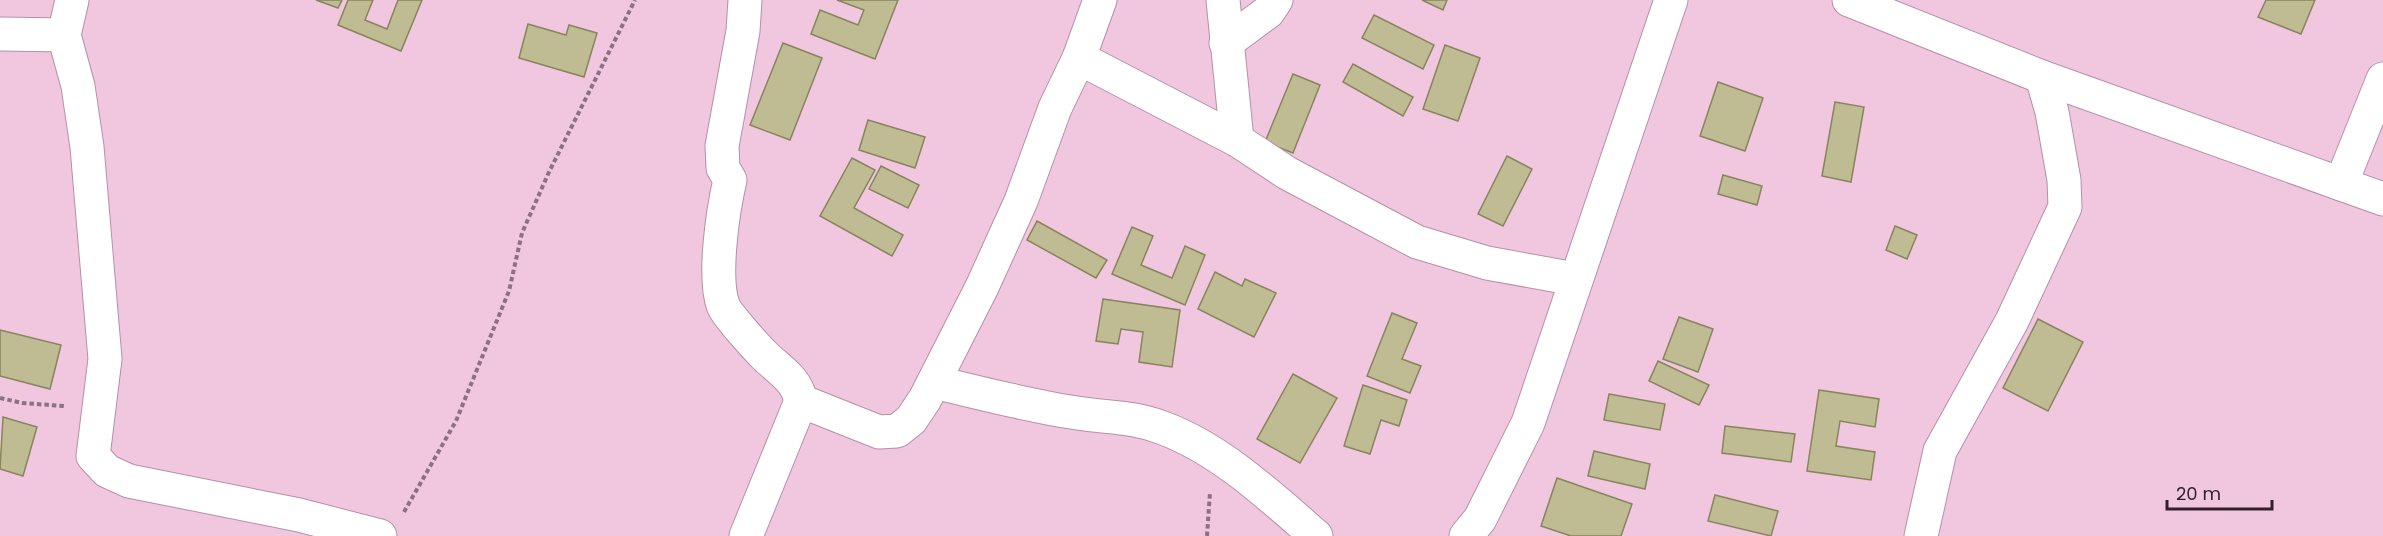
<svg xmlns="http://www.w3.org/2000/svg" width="2383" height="536" font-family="Poppins,sans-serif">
<rect width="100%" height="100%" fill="#f0c7df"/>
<g fill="#bfbb92" stroke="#88845d" stroke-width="1.5">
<path d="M 316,0 L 342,0 L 338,8 Z"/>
<path d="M 348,0 L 373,0 L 365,20 L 387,29 L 398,0 L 422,0 L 401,51 L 338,25 Z"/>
<path d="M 837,0 L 898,0 L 875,59 L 811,34 L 820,10 L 858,25 L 864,10 Z"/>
<path d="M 1422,0 L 1447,0 L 1443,10 Z"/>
<path d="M 2266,0 L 2315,0 L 2301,34 L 2258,17 Z"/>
<path d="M 1374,15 L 1434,45 L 1423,69 L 1362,38 Z"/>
<path d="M 528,24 L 566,35 L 569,25 L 597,33 L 584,77 L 519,58 Z"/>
<path d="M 783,43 L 822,58 L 790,140 L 750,125 Z"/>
<path d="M 1445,45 L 1480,58 L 1458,121 L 1423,109 Z"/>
<path d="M 1353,64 L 1413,97 L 1403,116 L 1343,82 Z"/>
<path d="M 1293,74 L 1320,85 L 1293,153 L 1265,142 Z"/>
<path d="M 1718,82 L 1763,98 L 1745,151 L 1700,136 Z"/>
<path d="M 1835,102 L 1864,107 L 1851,182 L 1822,176 Z"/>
<path d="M 868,120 L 925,137 L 915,168 L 859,150 Z"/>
<path d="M 1507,156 L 1532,169 L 1503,226 L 1478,214 Z"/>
<path d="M 852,158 L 875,170 L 854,208 L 903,235 L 892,256 L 820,216 Z"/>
<path d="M 881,166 L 919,185 L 908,208 L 869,189 Z"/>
<path d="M 1723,175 L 1762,186 L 1757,205 L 1718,194 Z"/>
<path d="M 1037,221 L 1107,260 L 1096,278 L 1027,240 Z"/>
<path d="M 1895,226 L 1917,235 L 1907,259 L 1886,250 Z"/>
<path d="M 1132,227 L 1153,236 L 1141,265 L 1172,278 L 1185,246 L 1205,255 L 1185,305 L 1112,274 Z"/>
<path d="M 1215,272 L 1242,286 L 1245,279 L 1276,293 L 1254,337 L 1198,309 Z"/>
<path d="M 1103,299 L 1180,310 L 1172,367 L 1139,362 L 1143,332 L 1121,329 L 1118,344 L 1096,341 Z"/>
<path d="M 1392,313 L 1417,323 L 1402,359 L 1421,366 L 1410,393 L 1367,376 Z"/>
<path d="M 1679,317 L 1713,329 L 1698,372 L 1663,359 Z"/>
<path d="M 2038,319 L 2083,342 L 2048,411 L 2003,388 Z"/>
<path d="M 0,330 L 61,345 L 50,389 L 0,376 Z"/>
<path d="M 1658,361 L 1709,385 L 1699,405 L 1649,381 Z"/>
<path d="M 1293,374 L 1337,398 L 1300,463 L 1257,439 Z"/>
<path d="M 1363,385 L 1407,400 L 1399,426 L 1381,420 L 1370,454 L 1344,446 Z"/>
<path d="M 1819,390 L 1879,399 L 1875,427 L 1840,421 L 1836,446 L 1875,452 L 1871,480 L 1807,471 Z"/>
<path d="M 1609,394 L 1665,404 L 1660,430 L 1604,420 Z"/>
<path d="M 3,417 L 37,427 L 23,476 L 0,469 Z"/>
<path d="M 1725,426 L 1795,434 L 1791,462 L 1722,453 Z"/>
<path d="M 1594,451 L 1650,464 L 1645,489 L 1588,476 Z"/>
<path d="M 1557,478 L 1632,504 L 1621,536 L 1571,536 L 1541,526 Z"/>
<path d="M 1715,495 L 1778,511 L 1771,536 L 1708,521 Z"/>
</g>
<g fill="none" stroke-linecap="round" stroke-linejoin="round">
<g stroke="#b690a6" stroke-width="35">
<g id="minor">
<path d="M 72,0 L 64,35 L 78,86 L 87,147 L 105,359 L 93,456 L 107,471 L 129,481 L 299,515 L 380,536"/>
<path d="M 745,0 L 743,31 L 722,146 L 723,168 L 730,180 C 723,210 713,276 723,305 C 726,314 756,347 764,355 C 780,371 796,378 801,401 L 746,536"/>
<path d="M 1223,0 L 1237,140"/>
<path d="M 1849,0 L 2042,77 L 2383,199"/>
<path d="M 0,34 L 64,35"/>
<path d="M 1226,43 L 1268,12 L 1276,0"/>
<path d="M 1079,58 L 1237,140 L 1287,173 L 1417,242 L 1487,263 L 1575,279"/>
<path d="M 2341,184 L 2383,79"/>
<path d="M 934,382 C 981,393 1029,406 1077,413 C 1108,418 1132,416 1163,428 C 1220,449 1270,496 1316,536"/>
<path d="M 801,401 L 879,432 L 897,431 L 911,420 L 925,399 L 982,287 L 1021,201 L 1055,108 L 1079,58 L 1100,0"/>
<path d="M 1466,536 L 1480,519 L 1528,423 L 1671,0"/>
<path d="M 1921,536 L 1940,451 L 2012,321 L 2065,207 L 2064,180 L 2052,112 L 2042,77"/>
</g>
</g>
<g stroke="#8d7181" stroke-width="4" stroke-dasharray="4.5 3" stroke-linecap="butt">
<path d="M 0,398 L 22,403 L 64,406"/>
<path d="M 404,512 L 456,421 L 509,291 L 522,233 L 549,172 L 635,0"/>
<path d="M 1207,536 L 1210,492"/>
</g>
<use href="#minor" stroke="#fff" stroke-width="33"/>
</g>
<path d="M2167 500v9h105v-9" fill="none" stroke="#30212a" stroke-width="3"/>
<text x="2176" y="500" font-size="18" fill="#30212a" stroke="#f0c7df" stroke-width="4.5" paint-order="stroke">20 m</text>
</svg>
